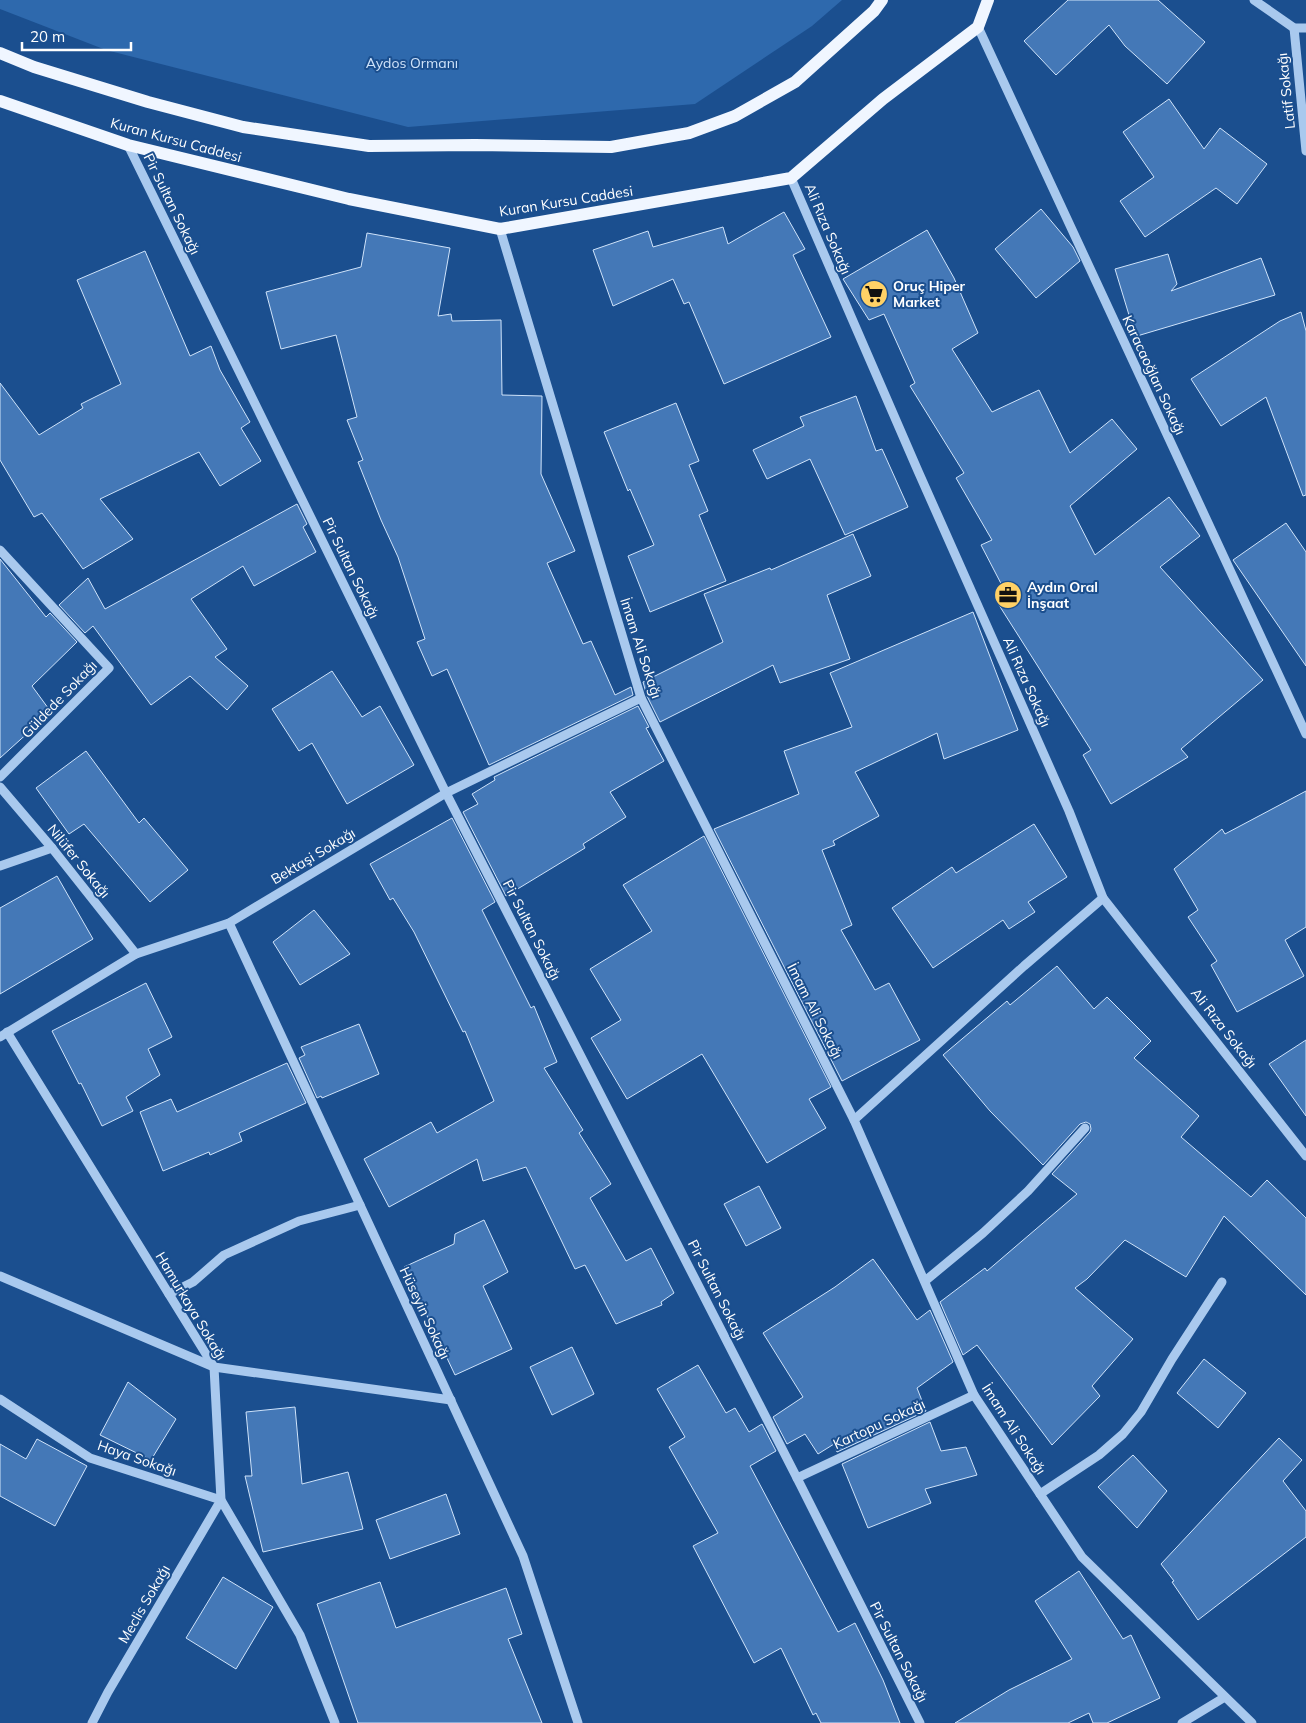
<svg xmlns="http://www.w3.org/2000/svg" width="1306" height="1723" font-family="Mulish,sans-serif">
<rect width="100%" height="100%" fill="#1b4f8f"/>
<path fill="#2e69ad" d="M 0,0 L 842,0 L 812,26 L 695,104 L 408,127 L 106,50 L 0,9 Z"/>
<g fill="#4478b7" stroke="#cfe3fa">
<path d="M 1068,0 L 1158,0 L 1205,42 L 1167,84 L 1125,46 L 1109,25 L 1056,75 L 1024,41 Z"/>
<path d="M 1169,99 L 1204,149 L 1220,128 L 1267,164 L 1237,204 L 1216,188 L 1145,237 L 1120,201 L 1154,177 L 1123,132 Z"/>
<path d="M 1041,209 L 1073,247 L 1080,261 L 1036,298 L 995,249 Z"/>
<path d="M 784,212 L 805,249 L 793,255 L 831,337 L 724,384 L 689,302 L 684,304 L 673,279 L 613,306 L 593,250 L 648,231 L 653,247 L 723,227 L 728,244 Z"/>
<path d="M 927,230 L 954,278 L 978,333 L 952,349 L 992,412 L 1039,390 L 1070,453 L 1112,419 L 1137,449 L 1070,506 L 1095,555 L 1169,497 L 1200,536 L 1160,567 L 1263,680 L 1181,749 L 1188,757 L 1111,804 L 1083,755 L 1091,750 L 997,602 L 1008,597 L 981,545 L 992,540 L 956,478 L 964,473 L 910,386 L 915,383 L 884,314 L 869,320 L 843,279 Z"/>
<path d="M 367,233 L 450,248 L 438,316 L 451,314 L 452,321 L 501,320 L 502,395 L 542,396 L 541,474 L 575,551 L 547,563 L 583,644 L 591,641 L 615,695 L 631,687 L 633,695 L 489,765 L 447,669 L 432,676 L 417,642 L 425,639 L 398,557 L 381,520 L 358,462 L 363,460 L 347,420 L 357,417 L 336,335 L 281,349 L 266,292 L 361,267 Z"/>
<path d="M 145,251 L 190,356 L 211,346 L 220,370 L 250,422 L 241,428 L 261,461 L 220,486 L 199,452 L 100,499 L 133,539 L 83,569 L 42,513 L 34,517 L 0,460 L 0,383 L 39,435 L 83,408 L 81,404 L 121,384 L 77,280 Z"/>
<path d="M 1168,254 L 1177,284 L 1171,291 L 1261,258 L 1275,295 L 1137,336 L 1136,338 L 1115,269 Z"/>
<path d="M 1301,312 L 1306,331 L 1306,495 L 1303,496 L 1266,397 L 1221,426 L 1191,379 L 1280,321 Z"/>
<path d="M 856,396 L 876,451 L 882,449 L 908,507 L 845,535 L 810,459 L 767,479 L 753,450 L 804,426 L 800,417 Z"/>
<path d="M 676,403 L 699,461 L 689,465 L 708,511 L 699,515 L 726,581 L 650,612 L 628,556 L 654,545 L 630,489 L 628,491 L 604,432 Z"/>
<path d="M 297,504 L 307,524 L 303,527 L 316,552 L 254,586 L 243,566 L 191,599 L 227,649 L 215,657 L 248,686 L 227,710 L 190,676 L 151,705 L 93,626 L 85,633 L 59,605 L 88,578 L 105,609 Z"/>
<path d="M 1286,523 L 1306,552 L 1306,666 L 1233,560 Z"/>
<path d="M 853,534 L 871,576 L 827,595 L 850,659 L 780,683 L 773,665 L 660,722 L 647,696 L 643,682 L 723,642 L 704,594 L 770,568 L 771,570 Z"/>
<path d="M 0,559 L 46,617 L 50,613 L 77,642 L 32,686 L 51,712 L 0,758 Z"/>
<path d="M 973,612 L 1018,730 L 944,759 L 937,733 L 855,772 L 879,816 L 833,841 L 835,845 L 822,850 L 852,925 L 841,930 L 875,990 L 889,983 L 920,1040 L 842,1081 L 714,829 L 799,794 L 784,751 L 852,727 L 830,673 Z"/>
<path d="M 332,671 L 362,717 L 380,706 L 414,765 L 347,804 L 312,743 L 299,751 L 272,709 Z"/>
<path d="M 638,706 L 649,727 L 646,728 L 664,761 L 610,792 L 626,817 L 583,844 L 585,848 L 506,896 L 463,812 L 478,804 L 472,794 L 495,780 L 494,777 Z"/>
<path d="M 86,751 L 139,823 L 144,818 L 188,870 L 150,902 L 84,824 L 69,834 L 36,788 Z"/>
<path d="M 1306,791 L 1306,927 L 1285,940 L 1304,976 L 1237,1012 L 1211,965 L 1217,961 L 1188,917 L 1198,910 L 1174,869 L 1222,829 L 1225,834 Z"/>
<path d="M 452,818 L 495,902 L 482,910 L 531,1008 L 534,1006 L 557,1062 L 544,1068 L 583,1130 L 579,1133 L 611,1184 L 590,1198 L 626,1261 L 651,1248 L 674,1293 L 661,1302 L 662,1305 L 616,1324 L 585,1265 L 575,1269 L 526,1167 L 483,1181 L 477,1159 L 389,1207 L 364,1159 L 431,1122 L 437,1133 L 494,1101 L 465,1031 L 463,1032 L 414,932 L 393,898 L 390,900 L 370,864 Z"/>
<path d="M 1034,824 L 1067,877 L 1028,902 L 1035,912 L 1009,929 L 1003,920 L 933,968 L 892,908 L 952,867 L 956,873 Z"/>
<path d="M 704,836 L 831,1087 L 809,1099 L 826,1128 L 767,1163 L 702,1054 L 627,1099 L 591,1038 L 621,1020 L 590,969 L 652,931 L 623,885 Z"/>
<path d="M 57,876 L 93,939 L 0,994 L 0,908 Z"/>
<path d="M 314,910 L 350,954 L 300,985 L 273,942 Z"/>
<path d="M 1057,966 L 1094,1009 L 1107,997 L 1151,1041 L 1134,1058 L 1199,1116 L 1181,1137 L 1251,1197 L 1267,1180 L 1306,1218 L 1306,1295 L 1224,1216 L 1186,1277 L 1125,1240 L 1087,1279 L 1075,1288 L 1133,1339 L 1092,1386 L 1100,1396 L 1052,1445 L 977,1345 L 963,1355 L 940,1302 L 985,1268 L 987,1271 L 1077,1194 L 1052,1174 L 1090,1132 L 1091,1129 L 1090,1124 L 1086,1122 L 1080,1124 L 1043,1165 L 990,1111 L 943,1055 L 1007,1001 L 1010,1005 Z"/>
<path d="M 146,983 L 172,1037 L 148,1049 L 160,1075 L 126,1097 L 133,1111 L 102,1126 L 81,1083 L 79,1084 L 52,1031 Z"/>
<path d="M 359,1024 L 379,1074 L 322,1098 L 321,1096 L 317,1098 L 299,1058 L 305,1055 L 301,1047 Z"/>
<path d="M 1306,1040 L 1306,1116 L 1269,1064 Z"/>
<path d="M 287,1063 L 306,1103 L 239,1133 L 242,1141 L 210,1155 L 209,1152 L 163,1171 L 140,1112 L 171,1099 L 177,1112 Z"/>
<path d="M 759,1186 L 781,1228 L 746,1246 L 724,1204 Z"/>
<path d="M 484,1220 L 508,1272 L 483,1286 L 512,1349 L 455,1375 L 404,1267 L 454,1244 L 455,1234 Z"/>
<path d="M 873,1259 L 917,1320 L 930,1310 L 953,1362 L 917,1388 L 926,1411 L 837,1452 L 834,1444 L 818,1454 L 805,1434 L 787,1444 L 773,1417 L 803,1397 L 763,1333 L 835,1287 Z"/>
<path d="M 572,1347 L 594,1394 L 552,1415 L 530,1367 Z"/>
<path d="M 1204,1359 L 1246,1393 L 1218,1428 L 1177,1393 Z"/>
<path d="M 698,1365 L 726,1413 L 735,1408 L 749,1432 L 762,1424 L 776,1451 L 750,1466 L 838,1632 L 855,1623 L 883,1680 L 900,1723 L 821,1723 L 816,1713 L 813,1715 L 781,1648 L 754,1663 L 693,1546 L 718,1533 L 669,1447 L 685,1437 L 657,1389 Z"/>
<path d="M 128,1382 L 176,1419 L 151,1460 L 100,1435 Z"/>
<path d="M 295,1407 L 302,1484 L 348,1472 L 363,1529 L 263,1552 L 245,1476 L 252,1476 L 246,1412 Z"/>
<path d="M 930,1422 L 941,1451 L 966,1447 L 977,1475 L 925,1489 L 931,1503 L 868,1528 L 842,1464 Z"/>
<path d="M 1279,1438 L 1302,1460 L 1283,1481 L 1306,1511 L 1306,1537 L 1198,1620 L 1172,1582 L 1174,1581 L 1161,1564 Z"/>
<path d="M 37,1439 L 87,1466 L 55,1526 L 0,1496 L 0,1444 L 26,1459 Z"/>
<path d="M 1133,1455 L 1167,1491 L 1137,1528 L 1098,1487 Z"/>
<path d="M 446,1494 L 460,1534 L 390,1559 L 376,1520 Z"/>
<path d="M 1079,1571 L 1123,1639 L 1131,1635 L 1160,1698 L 1107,1723 L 1093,1723 L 1089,1713 L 1068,1723 L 955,1723 L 1009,1690 L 1072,1659 L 1035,1601 Z"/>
<path d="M 223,1577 L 273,1607 L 236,1669 L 186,1638 Z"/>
<path d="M 380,1582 L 396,1628 L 506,1588 L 522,1634 L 508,1639 L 542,1723 L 358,1723 L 317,1604 Z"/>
</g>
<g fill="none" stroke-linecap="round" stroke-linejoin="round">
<g stroke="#a9c9ee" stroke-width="9">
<path d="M 1254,0 L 1294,28 L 1306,28"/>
<path d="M 978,27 L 1306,734"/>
<path d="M 1294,28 L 1306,151"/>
<path d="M 128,145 L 446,793 L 797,1478 L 920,1723"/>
<path d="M 791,178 L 918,471 L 1069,811 L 1103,898 L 1306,1156"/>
<path d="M 500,229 L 641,698 L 854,1120 L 974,1395 L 1082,1557 L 1252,1723"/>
<path d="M 0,550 L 109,668 L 0,777"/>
<path d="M 0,787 L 52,848 L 136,954"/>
<path d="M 0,866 L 52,848"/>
<path d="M 229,923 L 523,1556 L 578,1723"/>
<path d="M 7,1032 L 214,1367 L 221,1500 L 300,1635 L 335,1723"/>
<path d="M 0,1037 L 136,954 L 229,923 L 446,793 L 641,698"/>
<path d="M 854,1120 L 1024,966 L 1103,898"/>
<path d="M 0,1276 L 214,1367 L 451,1400"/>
<path d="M 925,1281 L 983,1233 L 1028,1191 L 1085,1128"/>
<path d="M 169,1294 L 193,1282 L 224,1255 L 299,1221 L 360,1205"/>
<path d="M 0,1399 L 90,1458 L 221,1500 L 108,1692 L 92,1723"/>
<path d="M 797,1478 L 974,1395"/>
<path d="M 1040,1494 L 1099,1455 L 1123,1434 L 1141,1412 L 1172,1359 L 1222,1282"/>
<path d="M 1182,1723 L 1225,1697"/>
</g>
<g stroke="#f0f6ff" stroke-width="12">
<path d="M 0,53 L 34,67 L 148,102 L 243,127 L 369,146 L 475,145 L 611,147 L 689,133 L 735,116 L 795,82 L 874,11 L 882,0"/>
<path d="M 0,101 L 128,145 L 349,199 L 500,229 L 791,178 L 883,99 L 978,27 L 988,0"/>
</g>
</g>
<defs>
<g id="supermarket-disc" transform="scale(1.4375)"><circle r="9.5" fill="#ffd166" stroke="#1b4f8f"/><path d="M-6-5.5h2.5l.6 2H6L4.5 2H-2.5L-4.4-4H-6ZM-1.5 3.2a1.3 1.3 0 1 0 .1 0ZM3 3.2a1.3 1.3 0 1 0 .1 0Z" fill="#111"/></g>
<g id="office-disc" transform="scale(1.4375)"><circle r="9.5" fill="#ffd166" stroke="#1b4f8f"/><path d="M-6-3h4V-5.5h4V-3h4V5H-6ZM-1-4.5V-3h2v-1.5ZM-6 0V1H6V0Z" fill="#111"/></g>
</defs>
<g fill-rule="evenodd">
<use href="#supermarket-disc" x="874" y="294"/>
<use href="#office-disc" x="1008" y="595"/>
</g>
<g text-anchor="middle" stroke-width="4" stroke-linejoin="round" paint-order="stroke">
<g font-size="14" fill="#cfe3fa" stroke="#1b4f8f">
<text x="412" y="68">Aydos Ormanı</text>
</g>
<g font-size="14" fill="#fff" stroke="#1b4f8f">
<text transform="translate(1286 91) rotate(-96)" y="5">Latif Sokağı</text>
<text transform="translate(176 140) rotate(15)" y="5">Kuran Kursu Caddesi</text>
<text transform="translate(566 201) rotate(-9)" y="5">Kuran Kursu Caddesi</text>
<text transform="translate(172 204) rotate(64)" y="5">Pir Sultan Sokağı</text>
<text transform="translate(828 229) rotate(67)" y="5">Ali Rıza Sokağı</text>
<text transform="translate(1154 375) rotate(65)" y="5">Karacaoğlan Sokağı</text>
<text transform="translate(351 568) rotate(64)" y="5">Pir Sultan Sokağı</text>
<text transform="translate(641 648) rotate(72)" y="5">İmam Ali Sokağı</text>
<text transform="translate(1027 682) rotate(66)" y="5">Ali Rıza Sokağı</text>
<text transform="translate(59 699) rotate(-46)" y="5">Güldede Sokağı</text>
<text transform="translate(313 856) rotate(-31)" y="5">Bektaşi Sokağı</text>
<text transform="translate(79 861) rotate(51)" y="5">Nilüfer Sokağı</text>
<text transform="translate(532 930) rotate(63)" y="5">Pir Sultan Sokağı</text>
<text transform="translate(815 1011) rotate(63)" y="5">İmam Ali Sokağı</text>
<text transform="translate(1224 1028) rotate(52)" y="5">Ali Rıza Sokağı</text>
<text transform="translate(717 1290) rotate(63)" y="5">Pir Sultan Sokağı</text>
<text transform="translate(191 1306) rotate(59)" y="5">Hamurkaya Sokağı</text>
<text transform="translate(425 1313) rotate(65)" y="5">Hüseyin Sokağı</text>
<text transform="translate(879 1424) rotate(-25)" y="5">Kartopu Sokağı</text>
<text transform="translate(1014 1429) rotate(57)" y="5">İmam Ali Sokağı</text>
<text transform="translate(137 1458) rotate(19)" y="5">Haya Sokağı</text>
<text transform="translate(144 1604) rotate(-60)" y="5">Meclis Sokağı</text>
<text transform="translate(899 1652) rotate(63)" y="5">Pir Sultan Sokağı</text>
</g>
<g font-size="14" font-weight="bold" fill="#fff" stroke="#1b4f8f" text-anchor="start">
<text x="893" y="291">Oruç Hiper<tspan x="893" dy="16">Market</tspan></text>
<text x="1027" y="592">Aydın Oral<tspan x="1027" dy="16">İnşaat</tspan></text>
</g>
</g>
<path d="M22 42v8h109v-8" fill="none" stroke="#ffffff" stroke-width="2.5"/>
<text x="30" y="42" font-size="15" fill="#ffffff" stroke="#1b4f8f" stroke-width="4" paint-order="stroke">20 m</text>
</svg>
